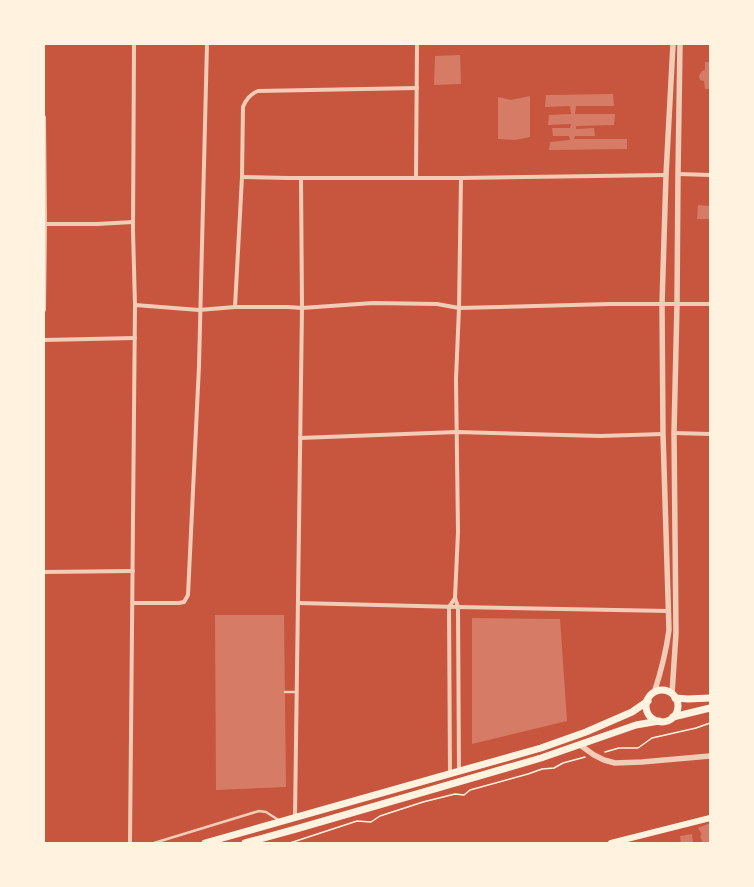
<svg xmlns="http://www.w3.org/2000/svg" width="754" height="887" font-family="'IBM Plex Serif',serif">
<rect width="100%" height="100%" fill="#c8553d"/>
<g fill="#d67c66">
<path d="M 460,55 L 461,84 L 434,85 L 435,56 Z"/>
<path d="M 705,62 L 710,62 L 710,89 L 705,89 L 704,81 L 700,80 L 699,76 L 702,71 L 705,70 Z"/>
<path d="M 613,94 L 614,106 L 576,106 L 575,114 L 615,114 L 614,125 L 576,126 L 576,129 L 594,128 L 595,136 L 575,136 L 574,139 L 627,139 L 627,149 L 549,150 L 550,142 L 570,140 L 569,136 L 553,136 L 552,128 L 570,128 L 571,124 L 548,125 L 549,115 L 571,114 L 570,106 L 545,107 L 546,95 Z"/>
<path d="M 530,96 L 530,137 L 515,140 L 498,139 L 498,97 L 511,100 Z"/>
<path d="M 698,205 L 710,206 L 710,219 L 697,219 Z"/>
<path d="M 215,615 L 284,615 L 286,787 L 216,790 Z"/>
<path d="M 472,618 L 560,619 L 567,721 L 472,744 Z"/>
<path d="M 710,823 L 710,843 L 703,843 L 700,836 L 702,835 L 698,828 Z"/>
<path d="M 692,834 L 693,843 L 681,843 L 680,836 Z"/>
</g>
<g fill="none" stroke-linecap="round" stroke-linejoin="round">
<g stroke="#fff3e0" stroke-width="1.5">
<path d="M 605,752 L 619,748 L 638,748 L 652,738 L 696,728 L 710,723"/>
<path d="M 290,843 L 357,821 L 371,822 L 380,816 L 423,802 L 455,794 L 464,795 L 470,790 L 528,774 L 542,769 L 554,768 L 563,763 L 585,757"/>
</g>
<g stroke="#f1ccb7" stroke-width="2.5">
<path d="M 285,692 L 296,692"/>
<path d="M 154,843 L 259,811 L 266,812 L 280,821"/>
</g>
<g stroke="#f1ccb7" stroke-width="4">
<path d="M 44,117 L 45,224 L 44,310"/>
<path d="M 678,174 L 710,175"/>
<path d="M 242,177 L 288,178 L 461,178 L 666,175"/>
<path d="M 416,177 L 417,44"/>
<path d="M 45,224 L 97,224 L 133,222"/>
<path d="M 135,305 L 199,310 L 235,307 L 288,307 L 302,308 L 373,303 L 437,304 L 459,308 L 610,304 L 710,304"/>
<path d="M 235,307 L 242,177 L 243,107 C 246,99 250,94 258,91 L 417,88"/>
<path d="M 44,340 L 135,338"/>
<path d="M 674,433 L 710,434"/>
<path d="M 300,438 L 457,432 L 600,436 L 663,434"/>
<path d="M 44,572 L 133,571"/>
<path d="M 133,603 L 179,603 L 184,602 L 188,595 L 199,366 L 207,44"/>
<path d="M 298,603 L 458,607 L 669,611"/>
<path d="M 459,771 L 458,607 L 455,598 L 458,532 L 456,379 L 459,308 L 461,178"/>
<path d="M 450,774 L 449,607 L 455,598"/>
<path d="M 295,817 L 302,308 L 301,178"/>
<path d="M 130,843 L 135,305 L 133,231 L 134,44"/>
</g>
<g stroke="#f1ccb7" stroke-width="5.5">
<path d="M 654,693 C 661,672 666,652 669,630 L 663,434 L 662,304 L 666,175 L 673,44"/>
<path d="M 672,694 L 676,633 L 674,433 L 677,304 L 678,174 L 680,44"/>
<path d="M 580,745 L 594,755 L 604,760 L 615,763 L 642,762 L 710,756"/>
</g>
<path stroke="#fff3e0" stroke-width="6" d="M 611,843 L 710,818"/>
<g stroke="#fff3e0" stroke-width="7">
<circle cx="662" cy="706" r="16"/>
<path d="M 675,698 L 688,699 L 710,698"/>
<path d="M 673,717 L 710,708"/>
<path d="M 205,843 L 541,748 L 586,732 L 632,712 L 648,701"/>
<path d="M 245,843 L 296,829 L 541,758 L 636,725 L 659,721"/>
</g>
</g>
<rect width="754" height="887" fill="none" stroke="#fff3e0" stroke-width="90"/>
</svg>
